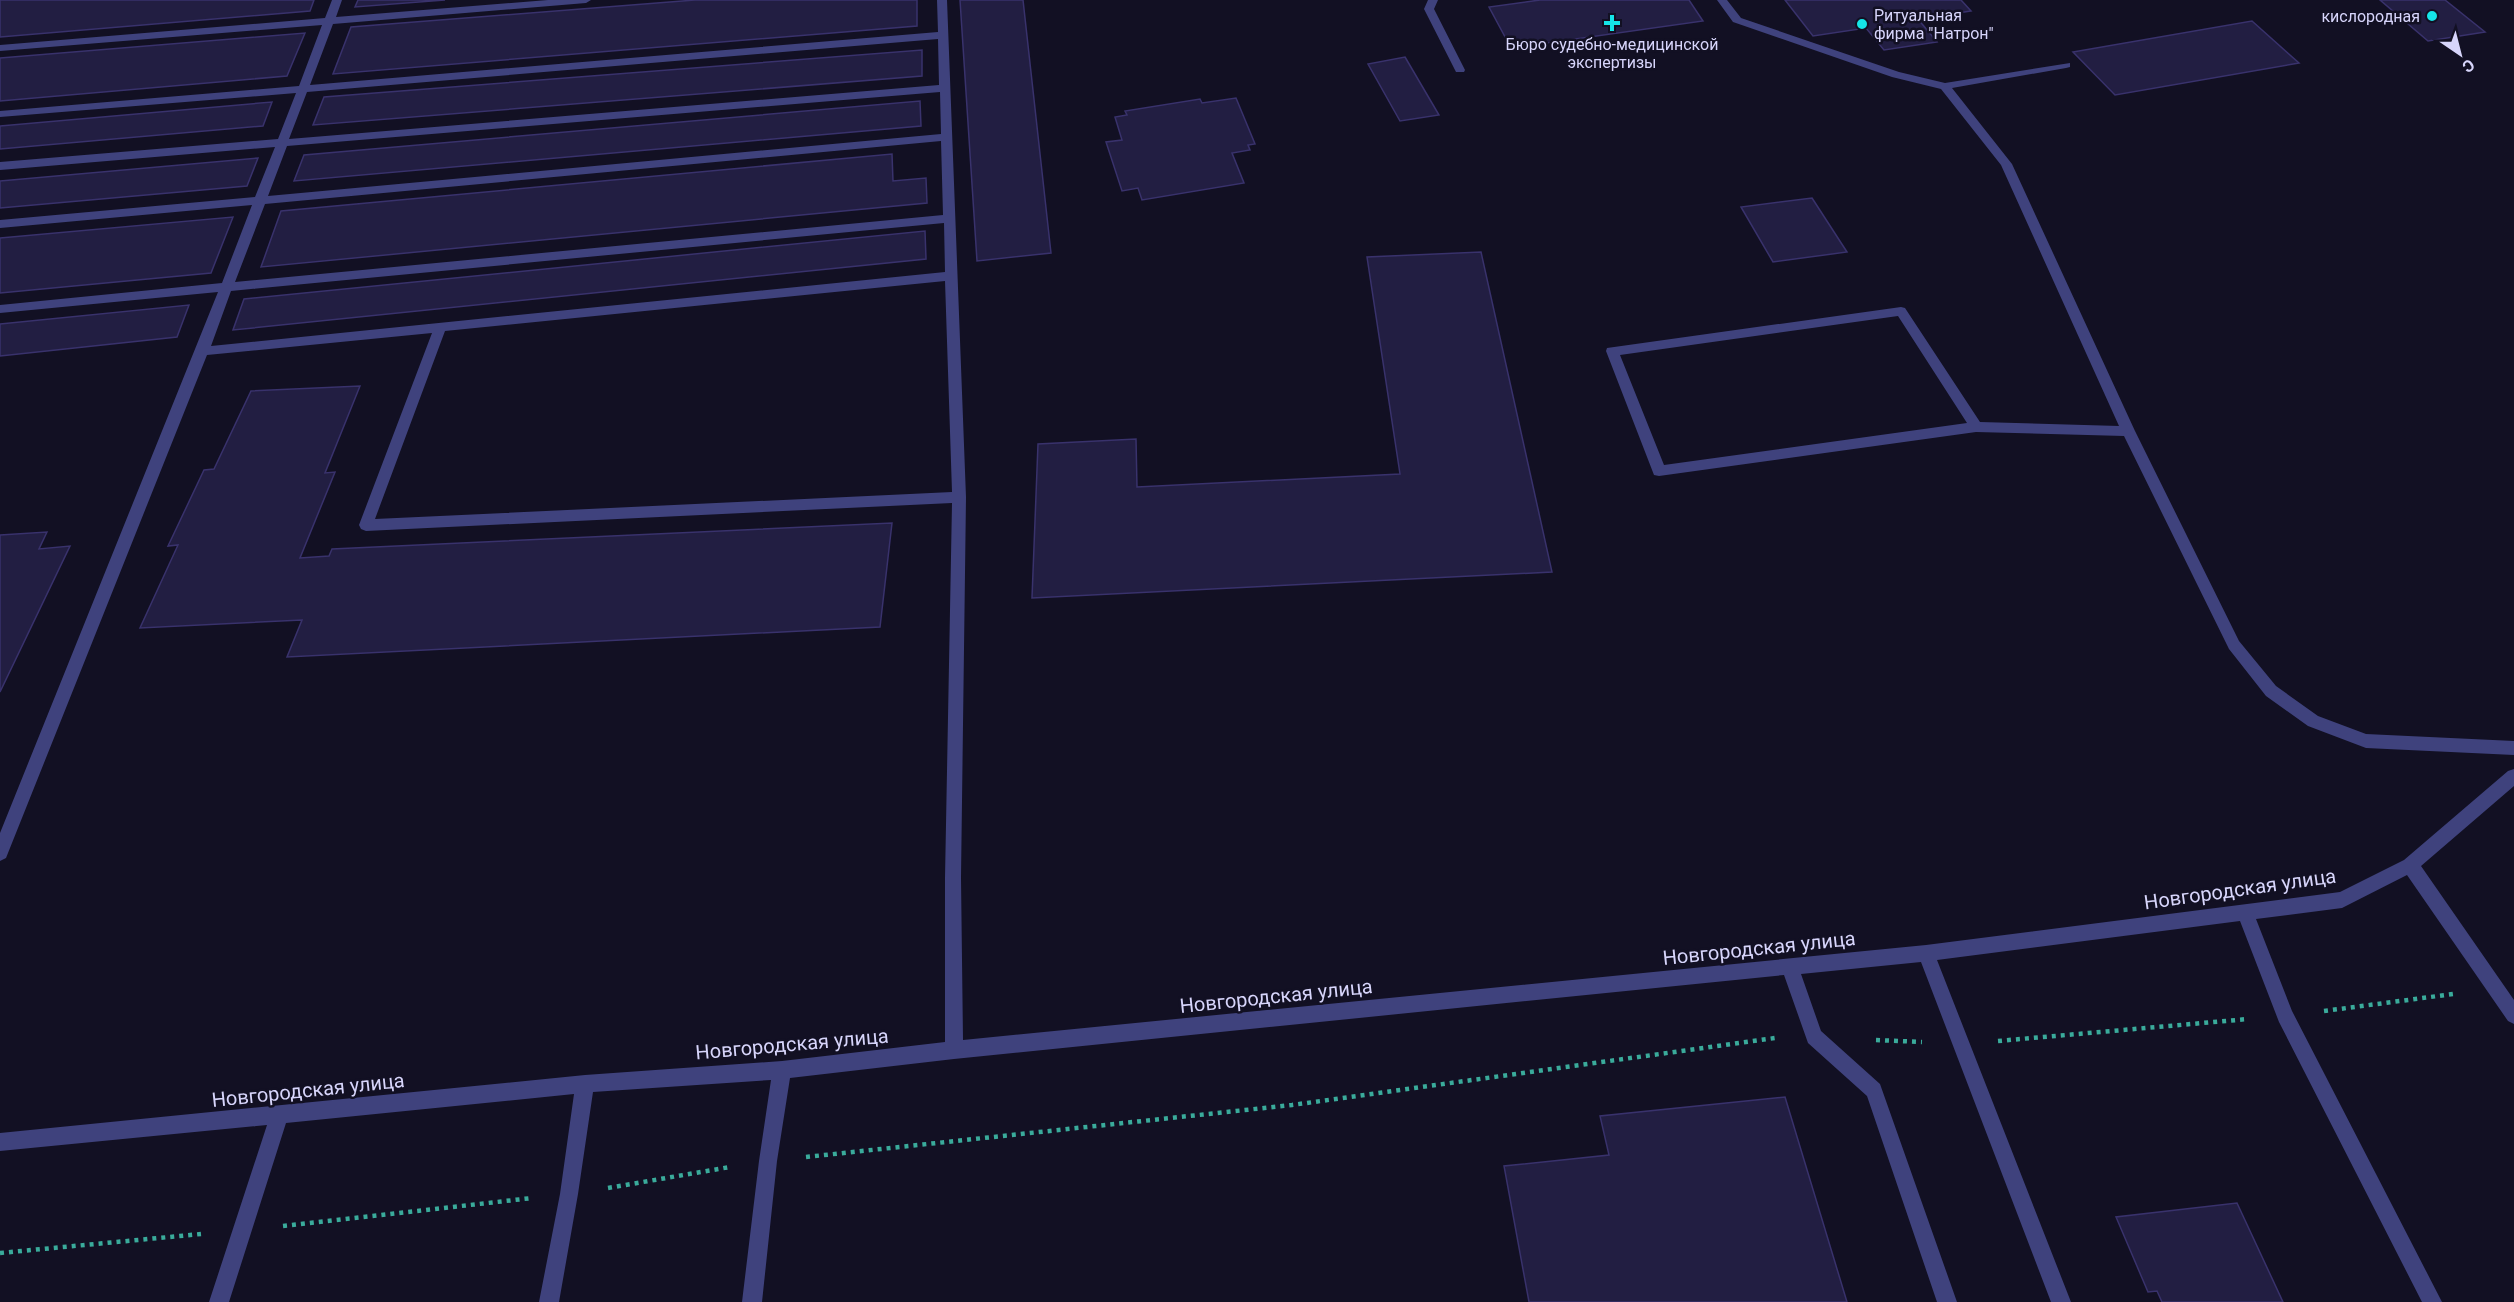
<svg xmlns="http://www.w3.org/2000/svg" width="2514" height="1302" font-family="Roboto,sans-serif">
<rect width="100%" height="100%" fill="#121023"/>
<g fill="#221e42" stroke="#39326c" stroke-width="1.5">
<path d="M 0,0 L 314,0 L 310,11 L 0,37 Z"/>
<path d="M 358,0 L 445,0 L 355,7 Z"/>
<path d="M 695,0 L 917,0 L 917,26 L 333,74 L 351,27 Z"/>
<path d="M 960,0 L 1023,0 L 1051,253 L 977,261 Z"/>
<path d="M 1540,0 L 1689,0 L 1703,21 L 1511,48 L 1489,7 Z"/>
<path d="M 1785,0 L 1961,0 L 1971,11 L 1918,19 L 1937,42 L 1884,50 L 1866,28 L 1813,36 Z"/>
<path d="M 2380,0 L 2445,0 L 2485,32 L 2428,41 Z"/>
<path d="M 2252,21 L 2299,63 L 2115,95 L 2073,52 Z"/>
<path d="M 305,33 L 287,76 L 0,101 L 0,58 Z"/>
<path d="M 922,50 L 922,76 L 313,125 L 324,97 Z"/>
<path d="M 1405,57 L 1439,115 L 1400,121 L 1368,64 Z"/>
<path d="M 1236,98 L 1255,144 L 1248,145 L 1250,150 L 1232,153 L 1244,183 L 1142,200 L 1138,188 L 1122,191 L 1106,142 L 1122,140 L 1115,117 L 1127,115 L 1125,111 L 1200,99 L 1202,103 Z"/>
<path d="M 920,101 L 921,126 L 294,181 L 304,155 Z"/>
<path d="M 272,102 L 263,126 L 0,149 L 0,126 Z"/>
<path d="M 892,154 L 893,181 L 926,178 L 927,203 L 261,267 L 281,211 Z"/>
<path d="M 258,158 L 247,186 L 0,208 L 0,181 Z"/>
<path d="M 1812,198 L 1847,252 L 1773,262 L 1741,207 Z"/>
<path d="M 233,217 L 211,273 L 0,293 L 0,238 Z"/>
<path d="M 925,231 L 926,259 L 233,330 L 244,299 Z"/>
<path d="M 1481,252 L 1552,572 L 1032,598 L 1038,444 L 1136,439 L 1137,487 L 1400,474 L 1367,257 Z"/>
<path d="M 189,305 L 177,337 L 0,356 L 0,324 Z"/>
<path d="M 360,386 L 325,473 L 335,472 L 300,558 L 329,556 L 332,549 L 892,523 L 880,627 L 287,657 L 302,620 L 140,628 L 178,545 L 168,546 L 204,470 L 214,469 L 251,391 Z"/>
<path d="M 47,532 L 39,549 L 70,546 L 0,692 L 0,535 Z"/>
<path d="M 1785,1097 L 1847,1302 L 1529,1302 L 1504,1166 L 1609,1155 L 1600,1116 Z"/>
<path d="M 2237,1203 L 2283,1302 L 2162,1302 L 2157,1291 L 2148,1292 L 2116,1217 Z"/>
</g>
<g fill="none" stroke-linecap="round" stroke-linejoin="round">
<g stroke="#3aab9b" stroke-width="4.5" stroke-dasharray="4 5" stroke-linecap="butt">
<path d="M 2324,1011 L 2453,994"/>
<path d="M 1876,1040 L 1922,1042"/>
<path d="M 1998,1041 L 2248,1019"/>
<path d="M 806,1157 L 1292,1105 L 1775,1038"/>
<path d="M 608,1188 L 730,1167"/>
<path d="M 283,1226 L 532,1198"/>
<path d="M 0,1253 L 201,1234"/>
</g>
<g fill="#3f427d" fill-rule="evenodd">
<path d="M 332,0 L 342,0 L 336,17 L 548,0 L 591,0 L 586,3 L 333,24 L 310,85 L 938,32 L 937,0 L 947,0 L 966,497 L 961,878 L 963,1040 L 1926,945 L 2340,892 L 2404,860 L 2508,771 L 2514,769 L 2514,786 L 2421,866 L 2514,1000 L 2514,1024 L 2508,1021 L 2407,875 L 2342,908 L 2256,919 L 2292,1011 L 2442,1302 L 2422,1302 L 2279,1022 L 2240,921 L 1937,960 L 2071,1302 L 2051,1302 L 1921,962 L 1801,974 L 1821,1031 L 1880,1084 L 1957,1302 L 1937,1302 L 1867,1096 L 1808,1043 L 1784,975 L 954,1059 L 790,1078 L 777,1161 L 762,1302 L 742,1302 L 759,1161 L 771,1080 L 593,1092 L 578,1194 L 559,1302 L 539,1302 L 560,1194 L 574,1094 L 286,1123 L 229,1302 L 209,1302 L 267,1125 L 0,1151 L 0,1133 L 585,1075 L 782,1061 L 945,1042 L 945,878 L 952,503 L 366,531 L 361,529 L 359,525 L 432,333 L 207,355 L 8,853 L 6,858 L 0,861 L 0,833 L 218,292 L 0,313 L 0,305 L 222,283 L 252,205 L 0,228 L 0,220 L 255,197 L 275,147 L 0,170 L 0,162 L 278,139 L 296,93 L 0,117 L 0,111 L 299,86 L 322,25 L 0,51 L 0,45 L 325,18 ZM 938,39 L 939,85 L 289,139 L 307,92 ZM 940,92 L 941,134 L 268,196 L 287,146 ZM 941,141 L 943,215 L 235,282 L 265,204 ZM 944,223 L 945,272 L 211,346 L 231,291 ZM 945,281 L 952,492 L 375,519 L 445,331 Z"/>
<path d="M 1428,0 L 1438,0 L 1434,9 L 1465,70 L 1464,72 L 1456,72 L 1455,70 L 1424,9 Z"/>
<path d="M 1717,0 L 1727,0 L 1741,18 L 1899,72 L 1945,83 L 2070,63 L 2070,67 L 2066,68 L 1952,88 L 2012,164 L 2135,431 L 2239,641 L 2276,686 L 2318,716 L 2366,734 L 2514,741 L 2514,755 L 2366,748 L 2308,726 L 2266,696 L 2229,649 L 2124,436 L 1976,432 L 1659,476 L 1654,475 L 1606,351 L 1607,348 L 1901,307 L 1905,308 L 1980,422 L 2119,426 L 2001,165 L 1941,89 L 1892,77 L 1733,22 ZM 1898,316 L 1967,423 L 1664,465 L 1620,355 Z"/>
</g>
</g>
<g fill="#15e5e8" stroke="#121023" stroke-width="2">
<circle cx="2432" cy="16" r="6"/>
<path d="M1609 14h6v6h6v6h-6v6h-6v-6h-6v-6h6z"/>
<circle cx="1862" cy="24" r="6"/>
</g>
<g text-anchor="middle" stroke-width="5" stroke-linejoin="round" paint-order="stroke">
<g font-size="16" fill="#d7d5fb" stroke="#121023" text-anchor="start">
<text x="1874" y="21">Ритуальная<tspan x="1874" dy="18">фирма "Натрон"</tspan></text>
<text x="2420" y="22" text-anchor="end">кислородная</text>
<text x="1612" y="50" text-anchor="middle">Бюро судебно-медицинской<tspan x="1612" dy="18">экспертизы</tspan></text>
</g>
<g font-size="20" fill="#d7d5fb" stroke="#121023">
<text transform="translate(2240 889) rotate(-8)" y="7">Новгородская улица</text>
<text transform="translate(1759 948) rotate(-6)" y="7">Новгородская улица</text>
<text transform="translate(1276 996) rotate(-6)" y="7">Новгородская улица</text>
<text transform="translate(792 1044) rotate(-5)" y="7">Новгородская улица</text>
<text transform="translate(308 1090) rotate(-6)" y="7">Новгородская улица</text>
</g>
</g>
<g transform="translate(2460 54) rotate(145)" stroke="#121023" stroke-width="4.5" paint-order="stroke">
<path d="M0-4.5L10 22L0 15L-10 22Z" fill="#d7d5fb"/>
<text y="-9" font-size="16" font-weight="bold" text-anchor="middle" fill="#d7d5fb">С</text>
</g>
</svg>
